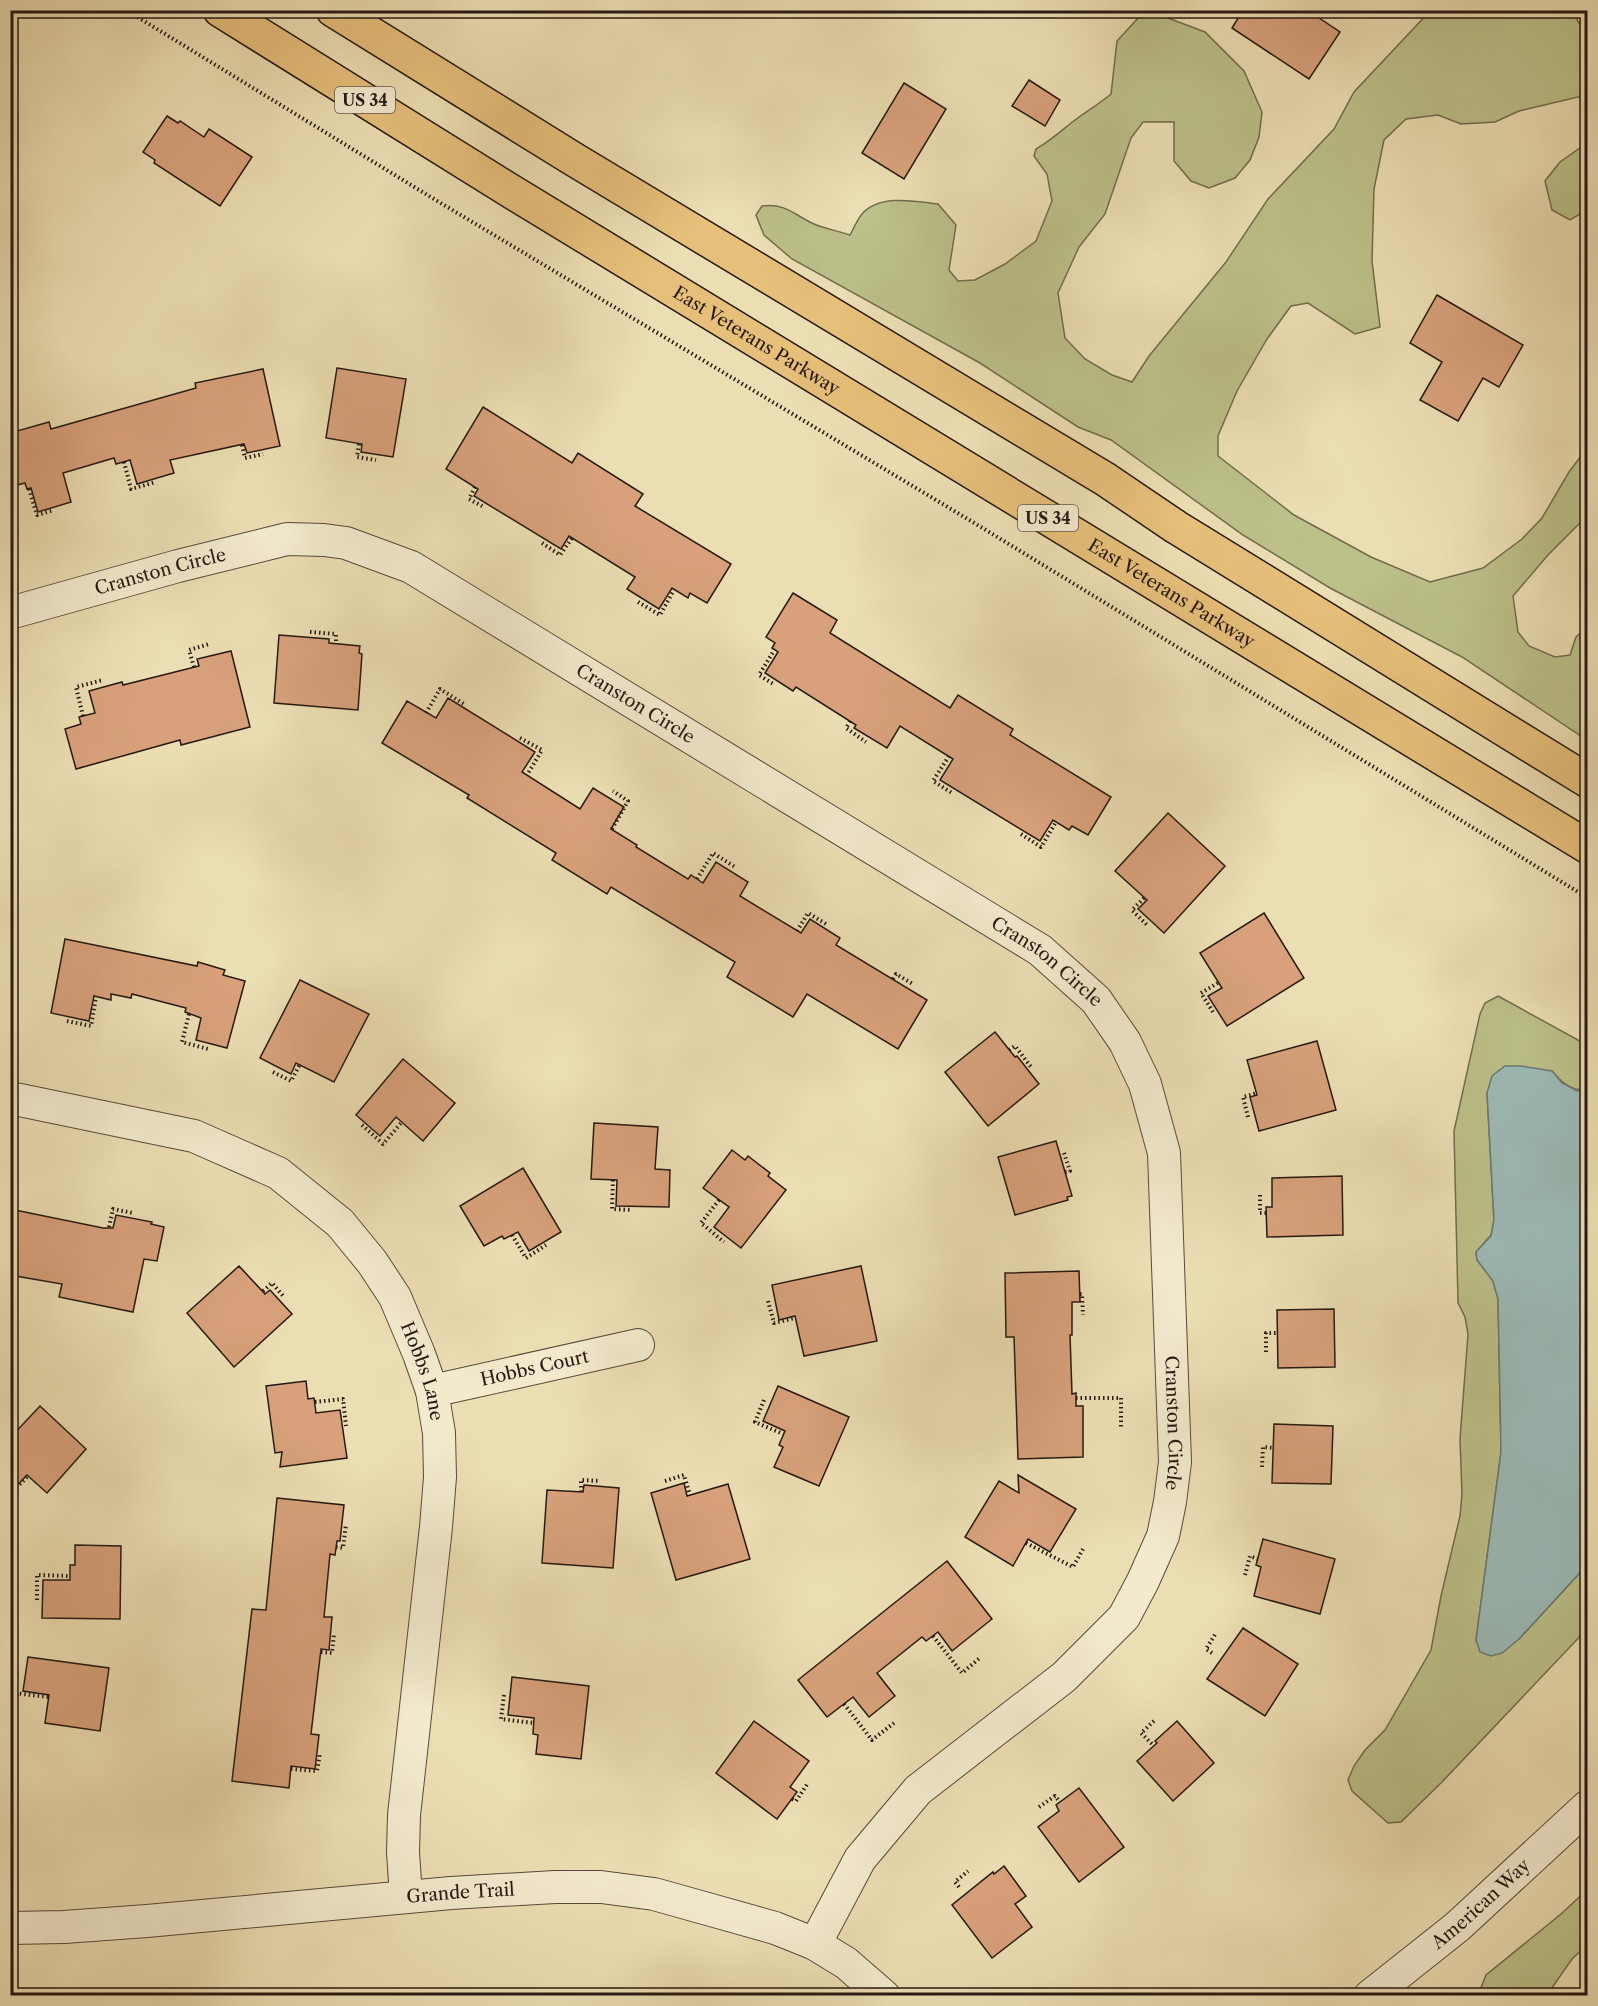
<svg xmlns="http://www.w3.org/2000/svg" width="1598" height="2006" font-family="'Libre Caslon Text',serif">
<rect width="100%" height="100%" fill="#ecdeb3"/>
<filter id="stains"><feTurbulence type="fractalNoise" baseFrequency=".00333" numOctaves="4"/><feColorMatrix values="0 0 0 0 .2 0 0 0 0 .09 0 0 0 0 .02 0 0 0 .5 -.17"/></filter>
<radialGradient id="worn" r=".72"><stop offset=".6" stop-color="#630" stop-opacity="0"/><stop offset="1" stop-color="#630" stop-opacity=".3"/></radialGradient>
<g fill="#bcc089" stroke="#716c4e" stroke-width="1.5">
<path d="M 1430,11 L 1580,11 L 1577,20 L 1587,36 L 1587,95 L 1519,111 L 1495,122 L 1461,124 L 1438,115 L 1406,119 L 1384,140 L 1374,189 L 1372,261 L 1380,327 L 1355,334 L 1308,303 L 1291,306 L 1267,339 L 1237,391 L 1218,436 L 1218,456 L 1294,515 L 1371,557 L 1430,582 L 1483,568 L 1522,539 L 1542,518 L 1569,472 L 1587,448 L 1587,516 L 1548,555 L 1513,596 L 1518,632 L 1529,646 L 1555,657 L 1570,655 L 1576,637 L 1587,627 L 1587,740 L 1462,657 L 1330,588 L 1243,535 L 1111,440 L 1078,427 L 980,363 L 792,259 L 764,235 L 756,215 L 762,206 C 786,203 794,215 814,224 C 825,229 839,231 850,235 C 854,228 857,220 862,214 C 879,194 915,201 938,204 L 956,225 L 949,270 L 958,281 L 975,280 L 1005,264 L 1036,241 L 1052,201 L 1047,174 L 1034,156 L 1036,149 C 1050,141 1062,130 1075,120 C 1087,111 1099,104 1111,94 L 1117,41 L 1139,17 L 1160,15 L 1205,32 L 1244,71 L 1262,112 L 1259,137 L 1250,160 L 1235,178 L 1209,188 L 1191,181 L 1174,161 L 1174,122 L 1143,122 L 1131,138 L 1105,214 L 1079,247 L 1058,293 L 1065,338 L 1085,359 L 1112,375 L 1132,382 L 1149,356 L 1226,262 L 1268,199 L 1334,129 L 1354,92 Z"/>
<path d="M 1587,143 L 1587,210 L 1570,220 L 1552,210 L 1545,181 L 1560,162 Z"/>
<path d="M 1498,996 L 1587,1045 L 1588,1090 C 1571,1091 1562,1083 1552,1071 L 1487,1093 L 1494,1220 L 1491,1235 L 1476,1252 L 1477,1260 L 1493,1281 L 1498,1299 L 1501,1452 L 1476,1640 L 1519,1639 L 1587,1565 L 1587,1629 L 1442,1782 L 1401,1822 L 1388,1823 L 1352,1791 L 1348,1780 L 1354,1766 L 1365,1750 L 1385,1730 L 1431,1650 L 1441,1596 L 1460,1516 L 1462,1494 L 1460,1439 L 1468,1334 L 1465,1317 L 1458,1303 L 1454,1131 L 1480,1014 L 1485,1003 Z"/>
<path d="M 1587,1890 L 1587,1945 L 1572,1959 L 1547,1995 L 1478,1995 L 1486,1975 L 1561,1914 Z"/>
</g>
<path fill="#9cbab6" stroke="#6d7a75" stroke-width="1.5" d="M 1505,1066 L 1521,1066 L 1552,1071 L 1562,1083 L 1577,1091 L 1587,1090 L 1588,1564 L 1519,1639 L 1502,1653 L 1491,1656 L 1480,1652 L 1476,1640 L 1501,1452 L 1498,1299 L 1493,1281 L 1477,1260 L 1476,1252 L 1491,1236 L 1494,1220 L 1487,1093 L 1492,1076 Z"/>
<g fill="#d8a17b" stroke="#261913" stroke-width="1.5">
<path d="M 1243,10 L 1307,10 L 1340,32 L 1309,79 L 1232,28 Z"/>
<path d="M 1029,80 L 1060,100 L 1045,126 L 1012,106 Z"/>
<path d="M 904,83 L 946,109 L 904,179 L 862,153 Z"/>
<path d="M 167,116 L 178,123 L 180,121 L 204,137 L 209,129 L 252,157 L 220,206 L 154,163 L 155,160 L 143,152 Z"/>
<path d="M 1437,295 L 1523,345 L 1499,387 L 1483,378 L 1458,421 L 1420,400 L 1442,362 L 1410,343 Z"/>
<path d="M 337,368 L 406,379 L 393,457 L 361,452 L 362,444 L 326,438 Z"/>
<path d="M 263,369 L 280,446 L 247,453 L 244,444 L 170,460 L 174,473 L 137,484 L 130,460 L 116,464 L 114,458 L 63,473 L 71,502 L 38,512 L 31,488 L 27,489 L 25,483 L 10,487 L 10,433 L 49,422 L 51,429 L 196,388 L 195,383 Z"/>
<path d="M 483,407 L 572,463 L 578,453 L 643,494 L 635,506 L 731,564 L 707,603 L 690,593 L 688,598 L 672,588 L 659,609 L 627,589 L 635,577 L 569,536 L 561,549 L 474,496 L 478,489 L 446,469 Z"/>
<path d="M 793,593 L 837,620 L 830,633 L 950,708 L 958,695 L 1013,729 L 1010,735 L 1111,797 L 1088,835 L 1072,826 L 1069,830 L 1053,820 L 1040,841 L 940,780 L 953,759 L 900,726 L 887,748 L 854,728 L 856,725 L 796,687 L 793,691 L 765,673 L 778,652 L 772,648 L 775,643 L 766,637 Z"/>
<path d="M 279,635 L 329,639 L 329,643 L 360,646 L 359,653 L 362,654 L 358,710 L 274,703 Z"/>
<path d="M 231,651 L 250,727 L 181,745 L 180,740 L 76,769 L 65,729 L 81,724 L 79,717 L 95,713 L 89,691 L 122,682 L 123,685 L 199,666 L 197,659 Z"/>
<path d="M 448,698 L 535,752 L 522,772 L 580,809 L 593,788 L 624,807 L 611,829 L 637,845 L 636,847 L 688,879 L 691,875 L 703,883 L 716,862 L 748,882 L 740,896 L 801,933 L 810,919 L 840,938 L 836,945 L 927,1000 L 898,1049 L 807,994 L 793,1017 L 727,977 L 735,962 L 611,887 L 607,894 L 552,860 L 556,853 L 467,798 L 469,795 L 382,743 L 407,701 L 436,718 Z"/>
<path d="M 1168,813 L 1225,866 L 1164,933 L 1138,909 L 1147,900 L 1115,871 Z"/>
<path d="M 1264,913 L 1304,978 L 1227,1026 L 1208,996 L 1222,988 L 1200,953 Z"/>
<path d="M 65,939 L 197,966 L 198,962 L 225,970 L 223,975 L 245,981 L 227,1048 L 196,1040 L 201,1018 L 185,1012 L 186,1008 L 132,994 L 131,998 L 111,994 L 111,1000 L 94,996 L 89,1021 L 51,1013 Z"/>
<path d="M 300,980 L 369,1014 L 334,1082 L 296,1063 L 291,1074 L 260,1058 Z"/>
<path d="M 995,1032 L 1015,1057 L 1017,1056 L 1039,1084 L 988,1126 L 945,1072 Z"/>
<path d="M 1317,1041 L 1336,1110 L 1259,1131 L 1250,1097 L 1257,1095 L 1247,1060 Z"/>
<path d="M 403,1059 L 455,1103 L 423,1141 L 396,1117 L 380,1136 L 356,1115 Z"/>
<path d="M 594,1123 L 658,1127 L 655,1169 L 670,1170 L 669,1207 L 616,1206 L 617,1180 L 591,1179 Z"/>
<path d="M 1056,1141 L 1072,1196 L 1067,1197 L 1068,1200 L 1015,1215 L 998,1157 Z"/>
<path d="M 732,1150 L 745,1160 L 748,1156 L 770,1173 L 768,1176 L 786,1190 L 741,1248 L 714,1227 L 729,1207 L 703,1188 Z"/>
<path d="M 523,1168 L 561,1232 L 529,1251 L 518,1232 L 504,1239 L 502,1236 L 484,1246 L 460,1206 Z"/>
<path d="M 1342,1176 L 1343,1235 L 1267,1237 L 1266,1207 L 1272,1207 L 1272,1178 Z"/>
<path d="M 10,1209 L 103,1228 L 113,1228 L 116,1215 L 152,1222 L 151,1224 L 164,1227 L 157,1261 L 144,1259 L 133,1312 L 59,1297 L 62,1284 L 10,1275 Z"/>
<path d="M 239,1266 L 265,1294 L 270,1290 L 292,1314 L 234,1367 L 187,1313 Z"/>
<path d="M 861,1266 L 877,1341 L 804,1356 L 795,1316 L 779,1320 L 772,1285 Z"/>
<path d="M 1079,1271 L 1080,1302 L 1072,1302 L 1072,1335 L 1070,1335 L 1072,1394 L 1076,1393 L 1076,1406 L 1083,1406 L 1083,1457 L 1018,1459 L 1014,1337 L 1006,1337 L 1005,1273 Z"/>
<path d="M 1334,1309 L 1335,1367 L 1278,1368 L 1277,1310 Z"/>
<path d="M 306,1381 L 308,1399 L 314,1398 L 316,1413 L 340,1410 L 347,1458 L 280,1467 L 282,1452 L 275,1453 L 266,1386 Z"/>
<path d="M 778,1386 L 849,1417 L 819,1486 L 774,1467 L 783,1447 L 779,1445 L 785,1431 L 763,1421 Z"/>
<path d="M 40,1406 L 86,1449 L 47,1493 L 27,1475 L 10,1493 L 10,1438 Z"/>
<path d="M 1274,1424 L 1333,1426 L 1331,1484 L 1272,1483 Z"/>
<path d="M 1018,1475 L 1076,1509 L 1050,1552 L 1028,1539 L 1013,1566 L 965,1537 L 999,1481 L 1019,1493 Z"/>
<path d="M 684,1483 L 687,1496 L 728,1484 L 750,1559 L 676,1580 L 651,1493 Z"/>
<path d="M 584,1485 L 619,1488 L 613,1568 L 542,1563 L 547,1490 L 583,1492 Z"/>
<path d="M 277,1498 L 344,1505 L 340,1541 L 337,1541 L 335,1555 L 330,1554 L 324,1617 L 332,1617 L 329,1650 L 321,1649 L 311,1734 L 319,1735 L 315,1769 L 291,1766 L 289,1788 L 232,1781 L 252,1609 L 266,1610 Z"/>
<path d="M 1263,1539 L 1335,1559 L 1320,1614 L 1254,1596 L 1261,1567 L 1256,1565 Z"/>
<path d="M 75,1545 L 121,1546 L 120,1619 L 42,1618 L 43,1580 L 70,1580 L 70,1565 L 75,1565 Z"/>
<path d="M 947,1561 L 992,1619 L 952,1651 L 938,1632 L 926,1641 L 922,1637 L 877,1673 L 895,1696 L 869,1717 L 853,1697 L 827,1717 L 798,1680 Z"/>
<path d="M 1243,1628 L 1298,1664 L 1265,1716 L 1207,1679 Z"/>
<path d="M 28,1657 L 109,1668 L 100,1731 L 45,1723 L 49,1695 L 23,1691 Z"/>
<path d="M 512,1677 L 589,1686 L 581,1759 L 536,1754 L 538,1735 L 533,1734 L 534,1718 L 508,1715 Z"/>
<path d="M 754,1721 L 809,1761 L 790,1787 L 797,1792 L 777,1819 L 716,1773 Z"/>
<path d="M 1177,1721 L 1214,1763 L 1173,1801 L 1137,1761 L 1157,1743 L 1155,1741 Z"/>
<path d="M 1079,1788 L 1124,1847 L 1079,1882 L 1038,1827 L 1059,1811 L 1056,1805 Z"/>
<path d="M 1004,1866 L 1026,1896 L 1015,1904 L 1032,1927 L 992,1958 L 952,1905 L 993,1872 L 994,1874 Z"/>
</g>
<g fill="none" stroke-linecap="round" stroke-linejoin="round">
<g stroke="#584a3b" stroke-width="34">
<g id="minor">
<path id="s1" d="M 10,613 L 178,566 L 287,539 L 324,540 L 346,543 L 411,567 L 1040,950 L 1096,1000 L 1125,1042 L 1145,1084 L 1164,1153 L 1175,1462 L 1170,1502 L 1163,1536 L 1143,1581 L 1124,1617 L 1064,1677 L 918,1790 L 860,1859 L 815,1944"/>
<path id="s2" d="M 10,1098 L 194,1136 L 278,1173 L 340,1223 L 372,1262 L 395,1297 L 419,1354 L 432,1391 L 439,1433 L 440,1477 L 436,1527 L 404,1815 L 403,1852 L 406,1897"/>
<path id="s3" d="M 432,1391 L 638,1345"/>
<path id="s4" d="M 10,1928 L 64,1927 L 147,1921 L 451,1893 L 555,1887 L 601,1887 L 654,1894 L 775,1928 L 815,1944 L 846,1963 L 884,1996"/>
<path id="s5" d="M 1370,1996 L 1457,1927 L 1588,1806"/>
</g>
</g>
<g stroke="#261913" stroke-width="36">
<g id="primary">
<path id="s6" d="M 220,10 L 509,190 L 1588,847"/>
<path d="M 333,10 L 575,160 L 1105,479 L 1176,527 L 1588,781"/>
</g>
</g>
<g stroke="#261913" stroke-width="4" stroke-dasharray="1.5 3" stroke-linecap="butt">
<path d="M 126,10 L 429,196 L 976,524 L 1588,898"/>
<path d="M 359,444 L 357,457 L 376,460"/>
<path d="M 242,445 L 245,458 L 263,454"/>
<path d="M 124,462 L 131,489 L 156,482"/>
<path d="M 475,487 L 469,499 L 484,507"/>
<path d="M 29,489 L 37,515 L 54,510"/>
<path d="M 542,543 L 560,555 L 572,538"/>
<path d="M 638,602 L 660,615 L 674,590"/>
<path d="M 310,632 L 336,634 L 336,644"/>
<path d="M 775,649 L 759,675 L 775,685"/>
<path d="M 194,667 L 189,650 L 209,644"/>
<path d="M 426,713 L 440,689 L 464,704"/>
<path d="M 83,716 L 76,687 L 103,680"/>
<path d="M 850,721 L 846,728 L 866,742"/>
<path d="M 520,738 L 542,750 L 527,775"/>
<path d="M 949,756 L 933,781 L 952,793"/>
<path d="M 612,829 L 628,801 L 613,791"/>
<path d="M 1021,834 L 1041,847 L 1056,822"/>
<path d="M 697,879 L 713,853 L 735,867"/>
<path d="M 1144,898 L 1132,910 L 1147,925"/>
<path d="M 797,931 L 808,913 L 826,924"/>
<path d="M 893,979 L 896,974 L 913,984"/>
<path d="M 1213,1012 L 1201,993 L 1218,983"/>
<path d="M 189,1014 L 182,1042 L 208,1049"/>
<path d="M 67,1021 L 91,1026 L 96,997"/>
<path d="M 1009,1050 L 1015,1046 L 1031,1067"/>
<path d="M 273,1072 L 291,1081 L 300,1064"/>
<path d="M 1248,1117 L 1243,1097 L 1257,1093"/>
<path d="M 362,1125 L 383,1144 L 402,1122"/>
<path d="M 1064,1153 L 1070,1171 L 1065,1172"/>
<path d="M 613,1180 L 612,1209 L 632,1210"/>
<path d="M 1260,1195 L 1260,1213 L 1266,1213"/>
<path d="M 719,1200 L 701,1223 L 724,1242"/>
<path d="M 109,1227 L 113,1209 L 133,1213"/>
<path d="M 512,1235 L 526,1258 L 546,1245"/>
<path d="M 263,1291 L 272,1283 L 284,1297"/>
<path d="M 1080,1294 L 1082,1294 L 1083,1315"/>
<path d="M 768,1301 L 774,1323 L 795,1318"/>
<path d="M 1266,1352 L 1266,1333 L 1277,1333"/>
<path d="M 1076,1398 L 1121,1398 L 1121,1428"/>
<path d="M 764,1400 L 755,1422 L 783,1434"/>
<path d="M 315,1402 L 343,1399 L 346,1426"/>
<path d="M 1262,1467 L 1263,1447 L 1274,1448"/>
<path d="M 665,1481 L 684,1475 L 690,1495"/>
<path d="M 581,1492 L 581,1480 L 600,1481"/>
<path d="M 10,1494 L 28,1476"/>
<path d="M 1026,1543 L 1073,1567 L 1083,1549"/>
<path d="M 336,1547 L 343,1548 L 346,1524"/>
<path d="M 1245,1575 L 1250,1556 L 1258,1559"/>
<path d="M 37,1600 L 37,1575 L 70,1576"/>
<path d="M 933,1636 L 962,1673 L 981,1657"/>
<path d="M 321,1652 L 332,1653 L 334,1634"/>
<path d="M 1212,1653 L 1206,1649 L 1216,1633"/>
<path d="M 17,1672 L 14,1693 L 48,1697"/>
<path d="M 504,1695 L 501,1719 L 534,1723"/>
<path d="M 844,1704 L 872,1740 L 894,1723"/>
<path d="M 1154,1721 L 1141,1733 L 1154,1746"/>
<path d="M 291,1769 L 317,1771 L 320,1753"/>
<path d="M 792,1799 L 796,1801 L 808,1783"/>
<path d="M 1039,1807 L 1055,1796 L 1060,1802"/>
<path d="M 959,1887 L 955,1882 L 968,1871"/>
</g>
<use href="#minor" stroke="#f3eace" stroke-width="32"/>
<use href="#primary" stroke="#e6bf7a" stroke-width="33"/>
</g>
<g text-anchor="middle" stroke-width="6" stroke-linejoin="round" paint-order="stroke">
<g fill="#f3eace" stroke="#64584b" stroke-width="1.5">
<rect x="335" y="87" width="60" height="26" rx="4.5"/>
<rect x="1018" y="505" width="60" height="26" rx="4.5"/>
</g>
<g font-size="16" font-weight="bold" fill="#261913">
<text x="365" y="106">US 34</text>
<text x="1048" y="524">US 34</text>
</g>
<g font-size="18" fill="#261913" stroke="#f3eace">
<text dy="6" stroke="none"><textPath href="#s6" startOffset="630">East Veterans Parkway</textPath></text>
<text dy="6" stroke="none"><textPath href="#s1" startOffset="156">Cranston Circle</textPath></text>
<text dy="6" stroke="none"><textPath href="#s6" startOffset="1116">East Veterans Parkway</textPath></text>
<text dy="6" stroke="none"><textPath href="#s1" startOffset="678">Cranston Circle</textPath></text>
<text dy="6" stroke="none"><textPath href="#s1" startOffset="1164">Cranston Circle</textPath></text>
<text dy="6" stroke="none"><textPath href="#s3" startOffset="105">Hobbs Court</textPath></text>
<text dy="6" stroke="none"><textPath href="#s2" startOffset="531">Hobbs Lane</textPath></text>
<text dy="6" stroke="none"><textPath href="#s1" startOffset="1666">Cranston Circle</textPath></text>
<text dy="6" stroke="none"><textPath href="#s4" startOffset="452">Grande Trail</textPath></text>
<text dy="6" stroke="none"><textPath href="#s5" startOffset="144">American Way</textPath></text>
</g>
</g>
<rect width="1598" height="2006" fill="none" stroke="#ecdeb3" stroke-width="36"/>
<rect x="12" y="12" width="1574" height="1982" fill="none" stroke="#261913" stroke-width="3"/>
<rect x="18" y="18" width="1562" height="1970" fill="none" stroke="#261913" stroke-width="1.5"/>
<rect width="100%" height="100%" filter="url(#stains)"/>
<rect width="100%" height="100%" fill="url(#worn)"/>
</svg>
